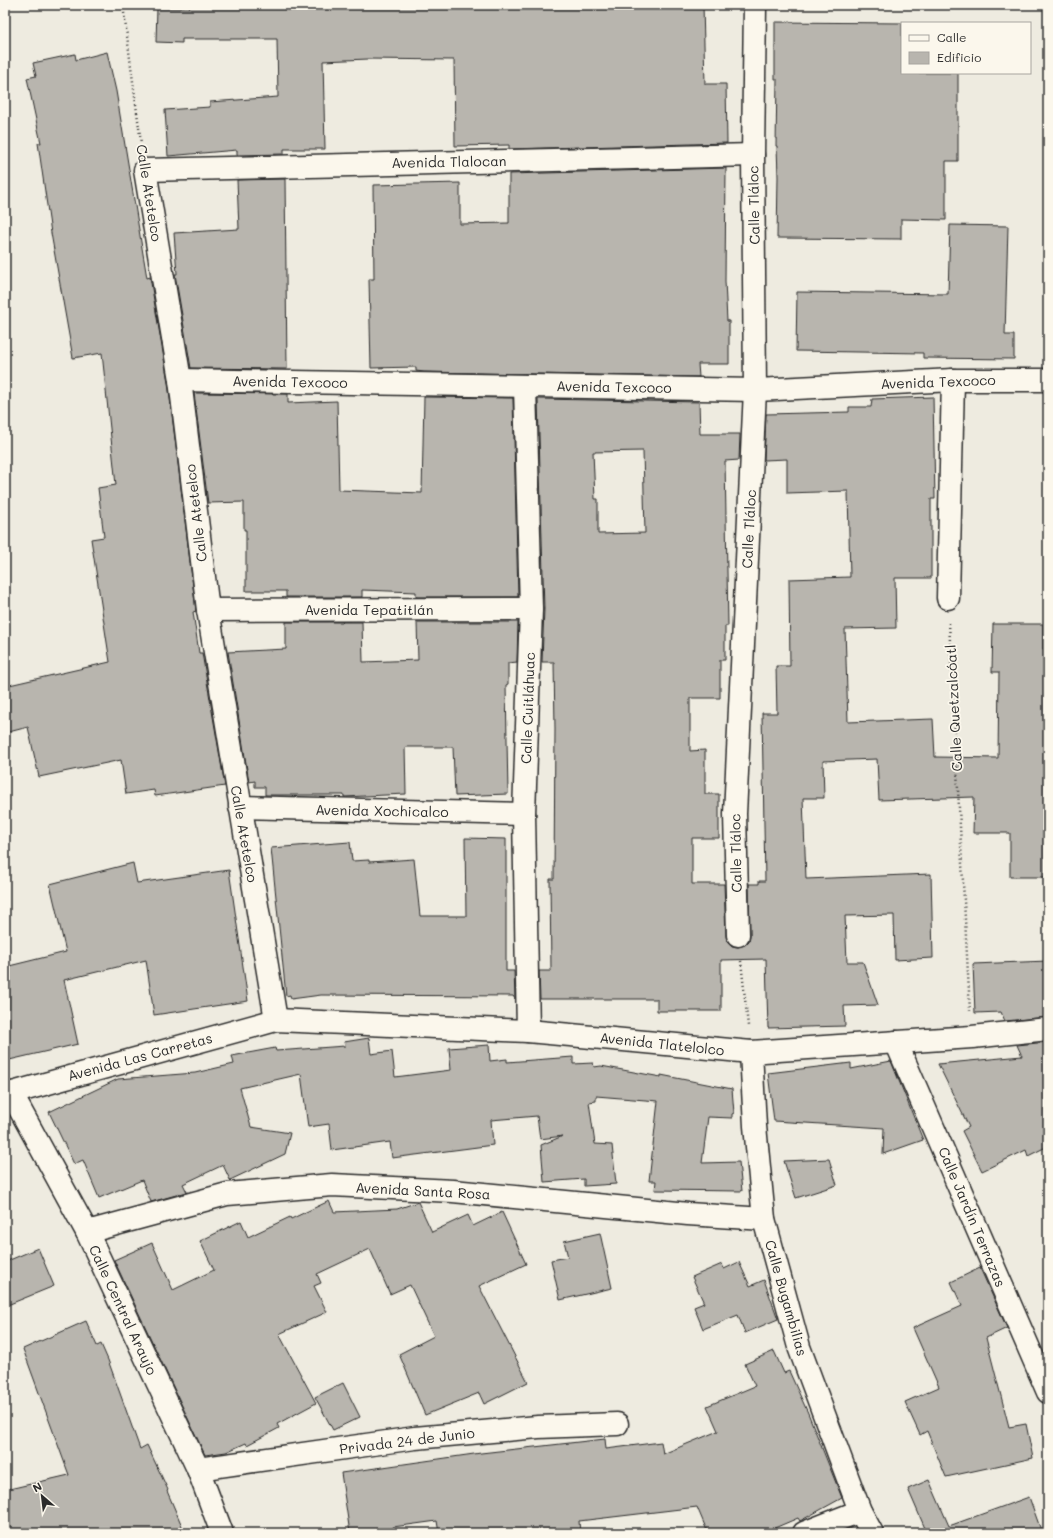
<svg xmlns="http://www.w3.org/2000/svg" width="1053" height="1538" font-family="Mali,sans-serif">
<rect width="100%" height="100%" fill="#eeebe0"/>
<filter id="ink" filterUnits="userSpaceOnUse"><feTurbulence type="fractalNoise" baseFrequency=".025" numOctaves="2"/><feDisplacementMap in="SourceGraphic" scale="8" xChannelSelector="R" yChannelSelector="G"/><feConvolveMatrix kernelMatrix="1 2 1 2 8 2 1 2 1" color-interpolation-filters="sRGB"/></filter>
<g filter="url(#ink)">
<g fill="#b8b5ae" stroke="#2b2b2b" fill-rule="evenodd">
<path d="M 190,5 L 703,5 L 705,84 L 726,84 L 727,143 L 509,149 L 509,145 L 455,146 L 454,60 L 368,59 L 323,61 L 325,149 L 284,149 L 284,154 L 237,155 L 237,150 L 168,156 L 165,110 L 210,107 L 210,102 L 278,97 L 277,39 L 182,39 L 182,43 L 156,42 L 157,8 L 190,8 Z"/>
<path d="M 775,22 L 902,23 L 902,73 L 958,73 L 958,161 L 946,161 L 946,220 L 901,219 L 901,239 L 777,238 L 778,177 L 777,146 L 776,146 L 777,79 L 775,79 Z"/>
<path d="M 107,52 L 116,91 L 147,278 L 150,277 L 168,382 L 196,611 L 193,612 L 199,653 L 202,653 L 225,786 L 155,796 L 154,790 L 126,794 L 121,760 L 39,777 L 28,727 L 5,733 L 5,686 L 110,662 L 91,539 L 104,537 L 98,488 L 116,485 L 102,353 L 73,358 L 51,233 L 38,143 L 41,143 L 27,78 L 36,76 L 33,63 L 75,54 L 76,60 Z"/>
<path d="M 726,168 L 725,281 L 727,321 L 729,321 L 729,364 L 698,364 L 699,377 L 424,372 L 416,371 L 416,367 L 371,368 L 369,279 L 374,279 L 373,185 L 460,183 L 460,224 L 509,223 L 509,174 Z"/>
<path d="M 285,179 L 287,369 L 191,368 L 175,274 L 177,274 L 174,233 L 239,229 L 237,180 Z"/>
<path d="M 950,225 L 1008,226 L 1005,335 L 1014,335 L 1014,359 L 923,358 L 923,353 L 796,351 L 797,292 L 948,294 Z"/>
<path d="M 194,393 L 288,394 L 288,403 L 337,401 L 339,490 L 422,493 L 424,397 L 513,398 L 518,597 L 416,597 L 416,592 L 362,590 L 362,597 L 286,597 L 286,591 L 246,591 L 246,530 L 244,530 L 244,502 L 208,503 Z"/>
<path d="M 933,397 L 935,499 L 931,499 L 931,578 L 895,578 L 896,628 L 845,629 L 848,722 L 933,719 L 935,757 L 998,758 L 999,672 L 992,672 L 993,624 L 1043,624 L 1043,649 L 1048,649 L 1048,877 L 1010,877 L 1010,833 L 973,833 L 974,797 L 879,800 L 877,759 L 823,761 L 824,798 L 803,798 L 806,879 L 931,874 L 933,958 L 895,960 L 894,915 L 845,916 L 847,962 L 863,962 L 878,1005 L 844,1006 L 845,1026 L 768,1028 L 766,959 L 721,960 L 721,1011 L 657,1011 L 657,999 L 540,999 L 539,971 L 551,971 L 550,879 L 554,879 L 555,729 L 554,662 L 542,662 L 544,609 L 538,399 L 699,402 L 700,434 L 740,434 L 739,460 L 725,461 L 728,626 L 725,626 L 725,660 L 720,660 L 720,698 L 690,698 L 690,751 L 705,750 L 705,794 L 719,794 L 719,838 L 692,838 L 692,884 L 724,884 L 726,936 L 727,941 L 732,946 L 738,947 L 745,945 L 749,941 L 750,935 L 749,884 L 759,884 L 759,881 L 765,881 L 762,713 L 777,713 L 776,666 L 790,666 L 789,579 L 850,577 L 848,491 L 787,493 L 787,459 L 764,460 L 766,414 L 849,412 L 849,407 L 871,407 L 872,399 ZM 643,451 L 645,533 L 598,534 L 598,499 L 595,499 L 593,452 Z"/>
<path d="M 286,622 L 362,622 L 363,662 L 418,660 L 417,622 L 518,622 L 517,662 L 508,663 L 508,684 L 506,685 L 508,794 L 455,796 L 453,747 L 405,747 L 406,794 L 344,797 L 344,795 L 265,795 L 265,787 L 255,787 L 255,781 L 249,782 L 228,652 L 286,649 Z"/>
<path d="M 465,838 L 506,839 L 506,971 L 514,971 L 515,999 L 513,996 L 321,995 L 291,999 L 290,995 L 286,996 L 271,848 L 350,842 L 352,861 L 369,860 L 369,862 L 414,859 L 420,916 L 466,916 Z"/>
<path d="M 133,863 L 137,883 L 229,870 L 248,1001 L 154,1015 L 146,960 L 64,980 L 78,1044 L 5,1061 L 5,967 L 66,952 L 50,884 Z"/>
<path d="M 1048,961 L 1048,1017 L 1005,1021 L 1001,1012 L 975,1013 L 973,964 Z"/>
<path d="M 369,1038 L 371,1054 L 392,1051 L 395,1077 L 451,1070 L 449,1048 L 489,1045 L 490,1061 L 507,1059 L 507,1062 L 573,1057 L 573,1064 L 593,1063 L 594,1067 L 601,1066 L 661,1077 L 661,1075 L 732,1089 L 734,1113 L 732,1114 L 732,1118 L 708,1117 L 702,1163 L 739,1162 L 742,1191 L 655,1190 L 656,1181 L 649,1181 L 658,1101 L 596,1096 L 596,1101 L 589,1102 L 595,1144 L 612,1145 L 616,1184 L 584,1186 L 584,1179 L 544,1182 L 541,1145 L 563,1136 L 540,1139 L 537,1116 L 491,1120 L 493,1145 L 392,1158 L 390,1142 L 332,1150 L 329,1124 L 308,1127 L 301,1074 L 240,1088 L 251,1127 L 290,1133 L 285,1154 L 230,1180 L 223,1165 L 183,1184 L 187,1192 L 151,1202 L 142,1180 L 99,1198 L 83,1160 L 74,1164 L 49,1112 L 118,1079 L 195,1073 L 234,1064 L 232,1056 L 275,1048 L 276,1051 L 345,1046 L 344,1042 Z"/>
<path d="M 1048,1042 L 1048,1146 L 1028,1156 L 1026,1150 L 982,1171 L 962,1131 L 969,1127 L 938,1064 L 1022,1056 L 1017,1045 Z"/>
<path d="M 891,1061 L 923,1140 L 883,1154 L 884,1128 L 774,1121 L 768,1073 L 851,1063 L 851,1069 Z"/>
<path d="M 829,1159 L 837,1185 L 796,1198 L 784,1161 Z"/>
<path d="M 329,1201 L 334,1212 L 397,1209 L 418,1202 L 432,1232 L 468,1215 L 473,1226 L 502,1212 L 526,1264 L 479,1286 L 528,1382 L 484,1404 L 479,1393 L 425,1415 L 399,1354 L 434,1336 L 410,1285 L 390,1294 L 370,1249 L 317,1274 L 321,1283 L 314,1286 L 327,1312 L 279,1334 L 316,1403 L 277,1424 L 279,1428 L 247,1445 L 246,1443 L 226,1452 L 205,1455 L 114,1260 L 152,1243 L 173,1290 L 214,1270 L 200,1241 L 241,1221 L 248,1237 L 290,1217 L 291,1219 Z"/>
<path d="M 600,1233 L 612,1288 L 560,1300 L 551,1260 L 568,1257 L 564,1241 Z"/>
<path d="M 38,1248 L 54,1286 L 5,1306 L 5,1262 Z"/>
<path d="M 739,1262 L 750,1286 L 764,1280 L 778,1319 L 745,1333 L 738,1315 L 703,1329 L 694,1307 L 704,1303 L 692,1277 L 722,1264 L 724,1269 Z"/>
<path d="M 980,1268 L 1007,1328 L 986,1338 L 1009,1427 L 1026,1424 L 1033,1458 L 946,1477 L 927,1431 L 920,1435 L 905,1402 L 939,1387 L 913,1328 L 962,1306 L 951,1282 Z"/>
<path d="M 86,1321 L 97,1346 L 101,1344 L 108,1360 L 140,1449 L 147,1445 L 168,1490 L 167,1491 L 185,1533 L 5,1533 L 5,1490 L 69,1475 L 23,1349 Z"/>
<path d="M 774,1351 L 784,1373 L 789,1371 L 808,1413 L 842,1498 L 800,1521 L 798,1518 L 763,1533 L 708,1533 L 697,1507 L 579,1521 L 580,1533 L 439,1533 L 437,1521 L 393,1527 L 394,1533 L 350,1533 L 341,1473 L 481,1453 L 605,1439 L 606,1449 L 661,1442 L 663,1454 L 718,1431 L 707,1406 L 755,1386 L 745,1364 Z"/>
<path d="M 343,1383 L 360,1417 L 333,1430 L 315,1397 Z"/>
<path d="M 929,1480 L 949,1526 L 1029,1497 L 1042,1533 L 927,1533 L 908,1489 Z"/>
</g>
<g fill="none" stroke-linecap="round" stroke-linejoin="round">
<g stroke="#2b2b2b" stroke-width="25">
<g id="minor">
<path d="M 180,380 L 755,390 L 953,380 L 1048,380"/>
<path d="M 525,386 L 531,609 L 524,814 L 528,1031"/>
<path d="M 948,598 L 953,380"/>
<path d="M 208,610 L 531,609"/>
<path d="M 240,807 L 524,814"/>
<path d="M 738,935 L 735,814 L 755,390 L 753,155 L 755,5"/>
<path d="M 276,1020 L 208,610 L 180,380 L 145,170 L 753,155"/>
<path d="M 896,1042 L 1048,1392"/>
<path d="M 751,1052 L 755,1126 L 764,1219 L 799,1347 L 860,1511 L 872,1533"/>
<path d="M 11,1093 L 87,1232 L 198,1469 L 222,1533"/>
<path d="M 87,1232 L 227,1194 L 332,1185 L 453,1191 L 688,1214 L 764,1219"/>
<path d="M 198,1469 L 415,1438 L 538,1427 L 617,1424"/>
<path d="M 804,1533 L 860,1511"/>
</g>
</g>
<g stroke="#2b2b2b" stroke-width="25">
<path id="tertiary" d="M 5,1095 L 276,1020 L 528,1031 L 751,1052 L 972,1037 L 1048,1029"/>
</g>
<g stroke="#2b2b2b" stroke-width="2.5" stroke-dasharray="1 3" stroke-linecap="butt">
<path d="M 123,5 L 141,143"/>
<path d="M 949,623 L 970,1011"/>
<path d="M 741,961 L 748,1026"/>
</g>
<use href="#minor" stroke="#fbf7ec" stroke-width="22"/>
<use href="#tertiary" stroke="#fbf7ec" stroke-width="22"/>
</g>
</g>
<g text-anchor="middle" stroke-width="3.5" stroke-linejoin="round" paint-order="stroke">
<g font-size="14" fill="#2b2b2b" stroke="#fbf7ec">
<text transform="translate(449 162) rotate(-1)" y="5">Avenida Tlalocan</text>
<text transform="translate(149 193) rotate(81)" y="5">Calle Atetelco</text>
<text transform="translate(754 205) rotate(-91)" y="5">Calle Tláloc</text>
<text transform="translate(290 382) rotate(1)" y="5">Avenida Texcoco</text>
<text transform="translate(938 382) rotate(-2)" y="5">Avenida Texcoco</text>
<text transform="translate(614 387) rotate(1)" y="5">Avenida Texcoco</text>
<text transform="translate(196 513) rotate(-97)" y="5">Calle Atetelco</text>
<text transform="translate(749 529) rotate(-87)" y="5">Calle Tláloc</text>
<text x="369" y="615">Avenida Tepatitlán</text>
<text transform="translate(528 708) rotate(-88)" y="5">Calle Cuitláhuac</text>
<text transform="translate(954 708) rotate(-93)" y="5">Calle Quetzalcóatl</text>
<text transform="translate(382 811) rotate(1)" y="5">Avenida Xochicalco</text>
<text transform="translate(244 834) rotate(80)" y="5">Calle Atetelco</text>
<text transform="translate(736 853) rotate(-91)" y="5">Calle Tláloc</text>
<text transform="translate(662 1044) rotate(6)" y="5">Avenida Tlatelolco</text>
<text transform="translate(140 1057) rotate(-15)" y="5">Avenida Las Carretas</text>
<text transform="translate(423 1191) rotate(3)" y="5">Avenida Santa Rosa</text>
<text transform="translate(972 1217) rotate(67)" y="5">Calle Jardín Terrazas</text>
<text transform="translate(786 1298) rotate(74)" y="5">Calle Bugambilias</text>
<text transform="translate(123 1310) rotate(65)" y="5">Calle Central Araujo</text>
<text transform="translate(407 1441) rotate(-7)" y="5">Privada 24 de Junio</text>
</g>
</g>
<rect width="1053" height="1538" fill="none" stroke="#fbf7ec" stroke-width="20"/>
<rect x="10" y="10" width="1033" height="1518" fill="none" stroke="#2b2b2b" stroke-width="1.5" filter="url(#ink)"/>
<rect x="901" y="22" width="130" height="52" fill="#fbf7ec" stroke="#a8a59f"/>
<rect x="909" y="35" width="20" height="6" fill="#fbf7ec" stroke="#a8a59f"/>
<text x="937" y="42" font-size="12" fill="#2b2b2b">Calle</text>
<rect x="909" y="52" width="20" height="12" fill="#b8b5ae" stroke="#a8a59f"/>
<text x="937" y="62" font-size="12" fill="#2b2b2b">Edificio</text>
<g transform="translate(42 1496) rotate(332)" stroke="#fbf7ec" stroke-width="3" paint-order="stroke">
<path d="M0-3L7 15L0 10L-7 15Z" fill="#2b2b2b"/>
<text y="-6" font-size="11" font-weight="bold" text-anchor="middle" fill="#2b2b2b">N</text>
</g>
</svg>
